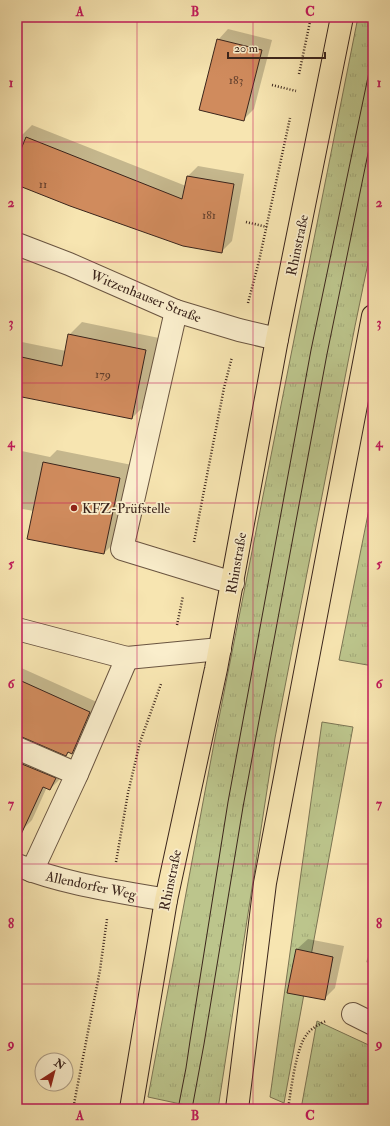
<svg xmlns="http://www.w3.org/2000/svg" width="390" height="1126" font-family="'IM FELL Double Pica',serif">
<defs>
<pattern id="grass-tufts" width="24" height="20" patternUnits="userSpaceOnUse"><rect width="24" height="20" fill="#bcc58c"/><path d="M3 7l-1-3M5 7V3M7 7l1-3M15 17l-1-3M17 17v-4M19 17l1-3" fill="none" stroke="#a2a978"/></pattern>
</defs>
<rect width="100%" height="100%" fill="#f7e5b1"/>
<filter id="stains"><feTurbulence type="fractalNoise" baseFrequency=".005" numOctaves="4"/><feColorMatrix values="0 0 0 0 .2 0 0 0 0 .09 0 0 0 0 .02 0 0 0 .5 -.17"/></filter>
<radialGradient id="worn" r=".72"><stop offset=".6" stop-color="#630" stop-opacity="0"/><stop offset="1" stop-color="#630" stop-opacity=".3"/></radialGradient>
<g fill="url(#grass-tufts)" stroke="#7c7554">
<path d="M 358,17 L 373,17 L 373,239 L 355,326 L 275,738 L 218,1109 L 204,1109 L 148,1097 L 215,738 Z"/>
<path d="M 373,489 L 373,666 L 339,660 Z"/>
<path d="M 322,722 L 353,727 L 284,1103 L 270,1097 Z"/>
<path d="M 317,1021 L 373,1047 L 373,1109 L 301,1109 Z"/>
</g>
<g fill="#0003">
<path d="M 228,29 L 272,40 L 254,109 L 243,120 L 218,40 Z"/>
<path d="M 32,125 L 186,186 L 188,176 L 198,166 L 244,174 L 232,241 L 221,252 L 17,183 L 17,146 L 22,135 Z"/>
<path d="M 82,322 L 159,338 L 145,405 L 132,418 L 21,395 L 17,399 L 17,341 L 66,351 L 69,335 Z"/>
<path d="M 17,450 L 50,457 L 57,450 L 132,465 L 117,540 L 104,553 L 34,511 L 17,508 Z"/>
<path d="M 17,666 L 99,703 L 81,744 L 72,753 L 69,752 L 66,755 L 17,735 Z"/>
<path d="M 17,747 L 64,769 L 59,780 L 50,789 L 47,787 L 32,820 L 23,829 L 17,826 Z"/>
<path d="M 308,939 L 344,946 L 335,988 L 324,999 L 297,949 Z"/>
<path d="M 373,944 L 373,965 L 366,962 Z"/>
</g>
<g fill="#d08b5d" stroke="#3b251c">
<path d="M 217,39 L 262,50 L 244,121 L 199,110 Z"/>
<path d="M 26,137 L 182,199 L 187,176 L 234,184 L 222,253 L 183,246 L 70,206 L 17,185 L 17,159 Z"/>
<path d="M 68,334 L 146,350 L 132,419 L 17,396 L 17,356 L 62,366 Z"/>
<path d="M 43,462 L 120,478 L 104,554 L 27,539 Z"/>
<path d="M 17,679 L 90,712 L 72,754 L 68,752 L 66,756 L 22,737 L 17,736 Z"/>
<path d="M 17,762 L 56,778 L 50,790 L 43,787 L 17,843 Z"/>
<path d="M 296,949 L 333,957 L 325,1000 L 287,993 Z"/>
</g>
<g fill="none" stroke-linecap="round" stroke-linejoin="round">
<g stroke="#6a5541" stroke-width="24">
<g id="minor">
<path d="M 17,244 L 69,264 L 176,311 L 239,330 L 277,339"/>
<path d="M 176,311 L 122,549 L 233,583"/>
<path d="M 17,629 L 127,658 L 220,649"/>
<path d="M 17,748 L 77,774 L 32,871"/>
<path d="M 77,774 L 127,658"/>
<path d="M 17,865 C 64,884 116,891 166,900"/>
<path d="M 353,1014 L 373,1024"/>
</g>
</g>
<g stroke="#3b251c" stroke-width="24">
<g id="major">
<path d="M 131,1109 L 166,900 L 216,669 L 277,339 L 342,17"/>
<path d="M 237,1109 L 265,883 L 373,316"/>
</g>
</g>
<g stroke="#3b251c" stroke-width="2.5" stroke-dasharray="1 2" stroke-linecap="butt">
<path d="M 299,74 L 311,17"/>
<path d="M 272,85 L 296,91"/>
<path d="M 246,222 L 267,227"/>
<path d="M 248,303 L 259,261 L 290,118"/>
<path d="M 194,542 L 224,388 L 232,357"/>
<path d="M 177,625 L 183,596"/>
<path d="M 116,862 L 128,793 L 140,742 L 161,684"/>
<path d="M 265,1108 L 288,1108"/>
<path d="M 73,1109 L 100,970 L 107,919"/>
<path d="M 288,1109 C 291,1091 296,1045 308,1033 C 312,1028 321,1023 326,1021"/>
</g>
<use href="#minor" stroke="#faeecc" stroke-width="22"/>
<use href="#major" stroke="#f7e5b1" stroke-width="22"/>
<g stroke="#3b251c" stroke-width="1">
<path d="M 178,1109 L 186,1068 L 190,1041 L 228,802 L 311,350 L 373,53"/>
<path d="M 192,1109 L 204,1044 L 243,807 L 327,354 L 373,129"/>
</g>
</g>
<path fill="none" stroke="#c2185b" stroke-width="1" stroke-opacity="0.55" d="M 137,17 L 137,1109M 253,17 L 253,1109M 17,142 L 373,142M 17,262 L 373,262M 17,383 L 373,383M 17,503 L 373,503M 17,623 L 373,623M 17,743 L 373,743M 17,864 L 373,864M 17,984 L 373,984"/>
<circle fill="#8f2418" stroke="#faeecc" stroke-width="1.5" cx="74" cy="508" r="4"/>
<g text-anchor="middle" stroke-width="3.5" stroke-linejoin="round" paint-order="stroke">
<g font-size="12" fill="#603e2c">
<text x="236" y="84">183</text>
<text x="43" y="188">11</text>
<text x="209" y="219">181</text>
<text x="103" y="378">179</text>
</g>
<g font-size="14" fill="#3b251c" stroke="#faeecc">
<text transform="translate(297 245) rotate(-78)" y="5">Rhinstraße</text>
<text transform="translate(146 296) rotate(22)" y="5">Witzenhauser Straße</text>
<text transform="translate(236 563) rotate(-80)" y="5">Rhinstraße</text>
<text transform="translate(170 880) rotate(-78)" y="5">Rhinstraße</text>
<text transform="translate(91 885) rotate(12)" y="5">Allendorfer Weg</text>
</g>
<g font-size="14" fill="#3b251c" stroke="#faeecc" text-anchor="start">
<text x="82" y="513">KFZ-Prüfstelle</text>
</g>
</g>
<rect width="390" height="1126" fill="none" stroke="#f7e5b1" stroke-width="44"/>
<g transform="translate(54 1072) rotate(36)"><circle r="19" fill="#faeecc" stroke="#ae9e86"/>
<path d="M0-3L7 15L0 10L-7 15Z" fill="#8f2418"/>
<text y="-6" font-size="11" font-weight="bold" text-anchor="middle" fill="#3b251c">N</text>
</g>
<path d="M228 52v6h97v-6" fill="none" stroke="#3b251c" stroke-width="2"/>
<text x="234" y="52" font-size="12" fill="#3b251c" stroke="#faeecc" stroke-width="3" paint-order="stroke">20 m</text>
<rect x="22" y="22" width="346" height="1082" fill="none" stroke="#c2185b" stroke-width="1.5"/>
<g font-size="13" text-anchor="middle" font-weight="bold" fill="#c2185b">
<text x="80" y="16">A</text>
<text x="195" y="16">B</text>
<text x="310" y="16">C</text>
<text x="11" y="87">1</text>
<text x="379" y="87">1</text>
<text x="11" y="207">2</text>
<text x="379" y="207">2</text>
<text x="11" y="327">3</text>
<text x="379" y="327">3</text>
<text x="11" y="447">4</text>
<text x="379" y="447">4</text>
<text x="11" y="568">5</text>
<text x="379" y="568">5</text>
<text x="11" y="688">6</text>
<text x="379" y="688">6</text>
<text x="11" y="808">7</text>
<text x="379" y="808">7</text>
<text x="11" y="928">8</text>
<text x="379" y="928">8</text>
<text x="11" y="1048">9</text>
<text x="379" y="1048">9</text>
<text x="80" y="1120">A</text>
<text x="195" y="1120">B</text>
<text x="310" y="1120">C</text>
</g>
<rect width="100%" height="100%" filter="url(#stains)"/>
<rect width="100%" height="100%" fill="url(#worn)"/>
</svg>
